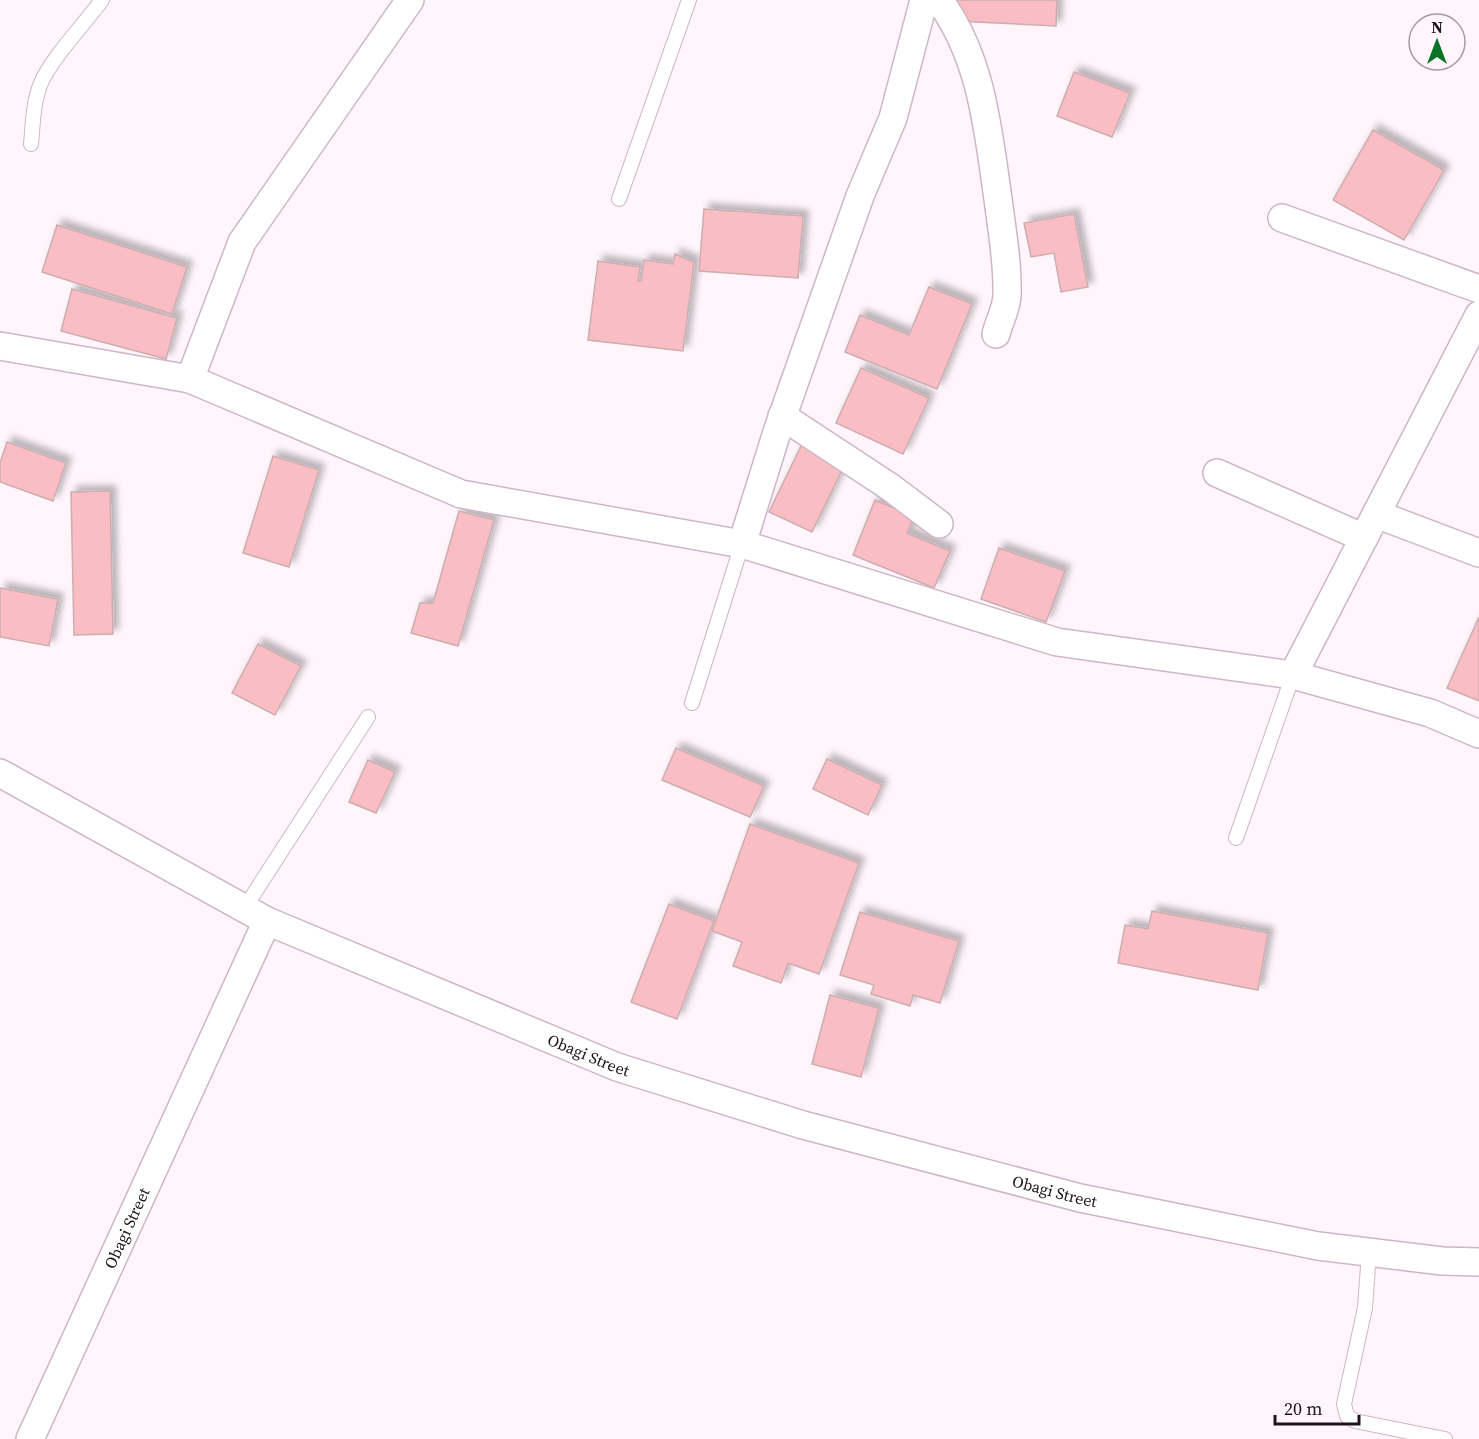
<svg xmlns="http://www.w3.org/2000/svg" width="1479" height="1439" font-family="'Source Serif 4',serif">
<defs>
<filter id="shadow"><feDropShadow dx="5.5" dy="-5.5" stdDeviation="3" flood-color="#0004"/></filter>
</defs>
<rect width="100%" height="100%" fill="#fff5fb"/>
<g fill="#fbbdc4" stroke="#cbaeb0" stroke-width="1.5" filter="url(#shadow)">
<path d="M 956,0 L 1057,0 L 1056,26 L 955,21 Z"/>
<path d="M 1074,72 L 1130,93 L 1112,137 L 1057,116 Z"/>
<path d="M 1373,130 L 1444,170 L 1404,240 L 1333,200 Z"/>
<path d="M 704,209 L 803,216 L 798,278 L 699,271 Z"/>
<path d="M 1074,214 L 1088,287 L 1061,292 L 1054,253 L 1031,257 L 1024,223 Z"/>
<path d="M 57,225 L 187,267 L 172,314 L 42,272 Z"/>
<path d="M 675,254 L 694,262 L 683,351 L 588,340 L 598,261 L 640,267 L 638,281 L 641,281 L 644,260 L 673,264 Z"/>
<path d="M 929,287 L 972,304 L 937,389 L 845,352 L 860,315 L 909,335 Z"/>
<path d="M 72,289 L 177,318 L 166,359 L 61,331 Z"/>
<path d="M 861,368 L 929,398 L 903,454 L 836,423 Z"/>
<path d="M 7,442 L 66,463 L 53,501 L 0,482 L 0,463 Z"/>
<path d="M 802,444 L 845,464 L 812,532 L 769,512 Z"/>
<path d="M 273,456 L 319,470 L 289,567 L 243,553 Z"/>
<path d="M 110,491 L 113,634 L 74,635 L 71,492 Z"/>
<path d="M 875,500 L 914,516 L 907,533 L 950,551 L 934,588 L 853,555 Z"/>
<path d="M 459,511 L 494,520 L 458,646 L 411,633 L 420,603 L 433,603 Z"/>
<path d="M 999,548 L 1065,571 L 1046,622 L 981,599 Z"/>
<path d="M 0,588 L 58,599 L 49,646 L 0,637 Z"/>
<path d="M 1479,617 L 1479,701 L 1447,688 Z"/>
<path d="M 258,644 L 301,666 L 275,715 L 232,693 Z"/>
<path d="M 676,748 L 764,786 L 750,817 L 662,780 Z"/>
<path d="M 827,759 L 882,785 L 868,815 L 813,789 Z"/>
<path d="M 368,760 L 395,772 L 376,813 L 349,802 Z"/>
<path d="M 750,824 L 859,863 L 819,974 L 788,963 L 781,983 L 733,966 L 742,942 L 712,931 Z"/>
<path d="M 669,904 L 714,921 L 677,1019 L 631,1002 Z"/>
<path d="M 1152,911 L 1268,933 L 1258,990 L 1118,963 L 1125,925 L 1148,929 Z"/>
<path d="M 860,912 L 959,941 L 940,1003 L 913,995 L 910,1006 L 871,994 L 874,985 L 840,975 Z"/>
<path d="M 830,995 L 879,1008 L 861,1077 L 812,1064 Z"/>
</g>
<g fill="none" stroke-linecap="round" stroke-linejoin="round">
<g stroke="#ceb6c6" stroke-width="16">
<g id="service">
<path d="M 31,144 C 33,124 33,102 41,83 C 51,59 85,23 102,0"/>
<path d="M 619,199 L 689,0"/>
<path d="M 692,703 L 742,544"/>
<path d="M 1236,838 L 1293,675"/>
<path d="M 244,909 L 368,717"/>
<path d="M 1369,1252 L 1365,1308 L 1344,1404 L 1347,1416 L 1355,1421 L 1445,1439"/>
</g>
</g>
<g stroke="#ceb6c6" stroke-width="30">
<g id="minor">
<path d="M 939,0 C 982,58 988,130 998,199 C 1002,231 1008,263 1007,295 C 1007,307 999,322 996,334"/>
<path d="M 1282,218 L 1479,289"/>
<path d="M 0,346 L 190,379 L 461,494 L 742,544 L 1057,642 L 1293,675 L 1430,713 L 1479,734"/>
<path d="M 190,379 L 242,242 L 410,0"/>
<path d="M 782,416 L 890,487 L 939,524"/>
<path d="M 1217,473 L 1364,538"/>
<path d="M 1376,514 L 1479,553"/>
<path d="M 742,544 L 777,432 L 860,196 L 893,118 L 924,0"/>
<path d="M 1293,675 L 1479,315"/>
<path d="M 0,773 L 267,921"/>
<path id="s1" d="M 30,1439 L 267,921 L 617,1067 L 803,1125 L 1080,1198 L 1318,1246 L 1442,1261 L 1479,1262"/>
</g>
</g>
<use href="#service" stroke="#fff" stroke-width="14"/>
<use href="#minor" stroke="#fff" stroke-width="27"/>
</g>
<g text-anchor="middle" stroke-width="4.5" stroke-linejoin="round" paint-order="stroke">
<g font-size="16" fill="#1e151b" stroke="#fff5fb">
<text dy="6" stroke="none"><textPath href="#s1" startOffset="918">Obagi Street</textPath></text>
<text dy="6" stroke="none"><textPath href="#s1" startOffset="1404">Obagi Street</textPath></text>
<text dy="6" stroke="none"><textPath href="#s1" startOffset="232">Obagi Street</textPath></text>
</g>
</g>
<g transform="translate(1437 42)"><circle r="28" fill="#fff5fb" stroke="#a59ba1" stroke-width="1.5"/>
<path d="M0-4.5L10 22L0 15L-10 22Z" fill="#087325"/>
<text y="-9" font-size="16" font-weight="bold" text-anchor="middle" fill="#1e151b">N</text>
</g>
<path d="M1275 1415v9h84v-9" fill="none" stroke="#1e151b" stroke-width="3"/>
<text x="1284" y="1415" font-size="18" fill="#1e151b" stroke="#fff5fb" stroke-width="4.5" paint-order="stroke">20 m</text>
</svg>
